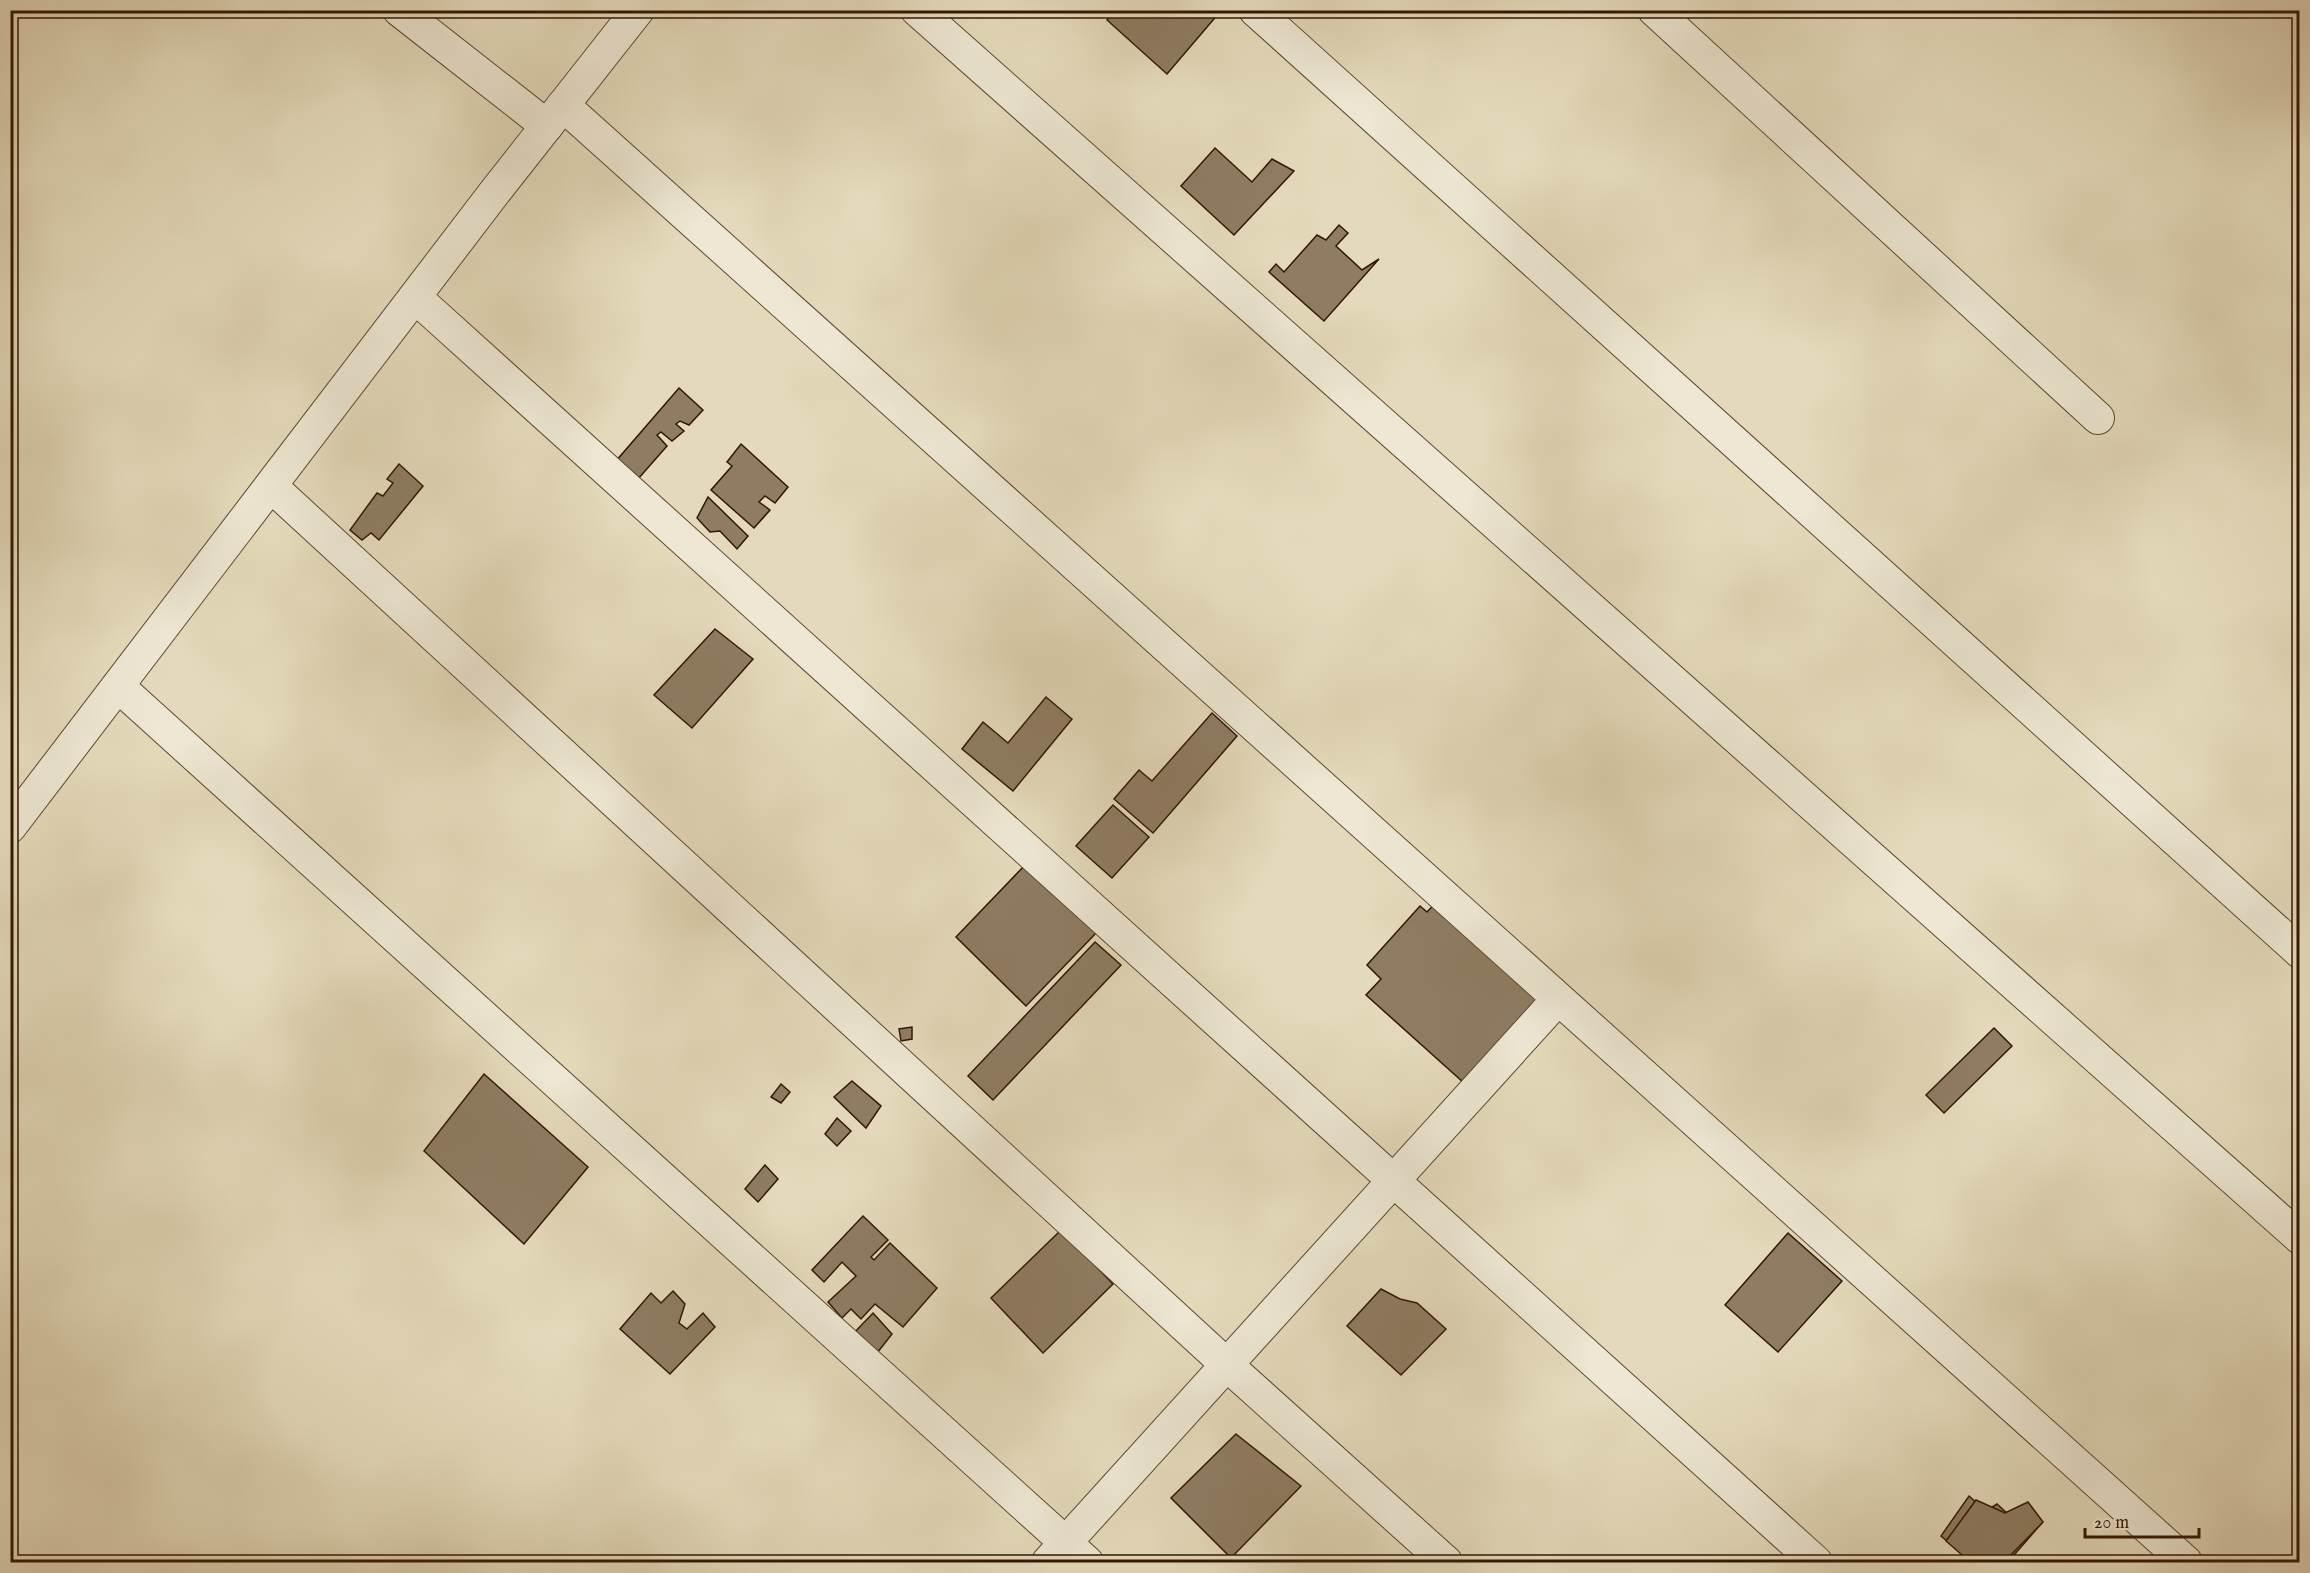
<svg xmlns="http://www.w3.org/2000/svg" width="2310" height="1573" font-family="'IM FELL English',serif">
<rect width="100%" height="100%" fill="#e4dabb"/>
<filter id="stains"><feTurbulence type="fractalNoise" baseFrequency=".00333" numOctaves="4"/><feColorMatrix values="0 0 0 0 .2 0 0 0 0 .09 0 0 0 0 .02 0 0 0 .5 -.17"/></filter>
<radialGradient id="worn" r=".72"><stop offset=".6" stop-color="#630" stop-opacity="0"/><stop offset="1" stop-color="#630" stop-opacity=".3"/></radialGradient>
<g fill="#8f7c63" stroke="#321604" stroke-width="1.5">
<path d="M 1115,10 L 1216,10 L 1219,13 L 1167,74 L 1107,20 Z"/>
<path d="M 1215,148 L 1252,182 L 1272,159 L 1294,171 L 1234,235 L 1181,186 Z"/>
<path d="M 1339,225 L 1348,233 L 1336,246 L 1362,270 L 1379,259 L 1324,321 L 1269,272 L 1276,264 L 1284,272 L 1317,235 L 1326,240 Z"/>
<path d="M 679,388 L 703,410 L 689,425 L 680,421 L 676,424 L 684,431 L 672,441 L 661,432 L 657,435 L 667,446 L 638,479 L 616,461 Z"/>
<path d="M 741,444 L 788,487 L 775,503 L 765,496 L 759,502 L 770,510 L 754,528 L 711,490 L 732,466 L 727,462 Z"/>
<path d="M 399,464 L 423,486 L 379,540 L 371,533 L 362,540 L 350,530 L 377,493 L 383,496 L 393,483 L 387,479 Z"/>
<path d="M 708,497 L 748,536 L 737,549 L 720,531 L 710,532 L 697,518 Z"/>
<path d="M 715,629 L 753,659 L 692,728 L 654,695 Z"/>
<path d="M 1046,697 L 1072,719 L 1013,791 L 962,749 L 983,722 L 1008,743 Z"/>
<path d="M 1212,713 L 1237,736 L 1153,833 L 1114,799 L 1139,770 L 1152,781 Z"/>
<path d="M 1113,805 L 1149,837 L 1112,878 L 1076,846 Z"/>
<path d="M 1026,864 L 1097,932 L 1026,1006 L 956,937 Z"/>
<path d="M 1443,895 L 1558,999 L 1474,1092 L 1366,995 L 1381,979 L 1367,965 L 1420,906 L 1427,912 Z"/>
<path d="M 1095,942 L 1121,965 L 993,1100 L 968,1076 Z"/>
<path d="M 912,1027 L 912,1039 L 901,1041 L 899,1029 Z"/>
<path d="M 1994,1028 L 2012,1046 L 1944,1113 L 1926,1095 Z"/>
<path d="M 484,1074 L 588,1167 L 524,1244 L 424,1151 Z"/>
<path d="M 852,1081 L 881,1106 L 866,1128 L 834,1097 Z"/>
<path d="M 781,1084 L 790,1092 L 781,1103 L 771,1097 Z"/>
<path d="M 837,1118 L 851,1131 L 837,1146 L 825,1134 Z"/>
<path d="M 765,1165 L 778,1179 L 758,1202 L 745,1189 Z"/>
<path d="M 863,1216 L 888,1240 L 871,1257 L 874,1260 L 890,1243 L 937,1288 L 903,1327 L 875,1304 L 861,1319 L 851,1309 L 842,1318 L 828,1302 L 856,1276 L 842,1262 L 824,1282 L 812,1270 Z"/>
<path d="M 1061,1230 L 1113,1284 L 1043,1353 L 991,1298 Z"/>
<path d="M 1788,1233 L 1842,1281 L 1778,1352 L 1725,1305 Z"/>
<path d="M 1381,1289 L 1400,1299 L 1417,1303 L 1446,1329 L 1401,1375 L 1347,1326 Z"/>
<path d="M 673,1291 L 685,1304 L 679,1323 L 687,1329 L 703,1313 L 715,1327 L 670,1374 L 620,1329 L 651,1293 L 661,1303 Z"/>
<path d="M 873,1313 L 892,1334 L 873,1358 L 851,1336 Z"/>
<path d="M 1236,1434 L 1301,1486 L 1231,1558 L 1171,1498 Z"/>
<path d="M 1969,1496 L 1986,1511 L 1997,1504 L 2009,1515 L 2026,1506 L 2042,1523 L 2008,1562 L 1974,1562 L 1969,1538 L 1958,1550 L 1941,1536 Z"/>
<path d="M 1976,1500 L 2005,1513 L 2028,1502 L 2043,1522 L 2004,1562 L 1970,1562 L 1946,1541 Z"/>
</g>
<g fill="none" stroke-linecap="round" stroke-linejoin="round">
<g stroke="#5e4732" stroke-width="34">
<g id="street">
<path d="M 399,10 L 547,126"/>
<path d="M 917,10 L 2300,1238"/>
<path d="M 1255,10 L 2300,952"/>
<path d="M 1654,10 L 2098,418"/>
<path d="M 563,105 L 2186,1562"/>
<path d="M 415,297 L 1816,1562"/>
<path d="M 271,486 L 1227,1365 L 1446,1562"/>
<path d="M 118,686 L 1087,1562"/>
<path d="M 10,827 L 494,193 L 638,10"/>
<path d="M 1048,1562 L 1558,999"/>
</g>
</g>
<use href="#street" stroke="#ede7d3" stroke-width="32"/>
</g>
<rect width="2310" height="1573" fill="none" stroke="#e4dabb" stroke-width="36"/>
<rect x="12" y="12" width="2286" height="1549" fill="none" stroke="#321604" stroke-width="3"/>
<rect x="18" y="18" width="2274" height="1537" fill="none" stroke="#321604" stroke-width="1.5"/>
<path d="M2085 1528v9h114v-9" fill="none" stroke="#321604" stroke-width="3"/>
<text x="2094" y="1528" font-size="18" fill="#321604" stroke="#ede7d3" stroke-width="4.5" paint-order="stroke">20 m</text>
<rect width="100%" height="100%" filter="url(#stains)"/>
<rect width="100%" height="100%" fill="url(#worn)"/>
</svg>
